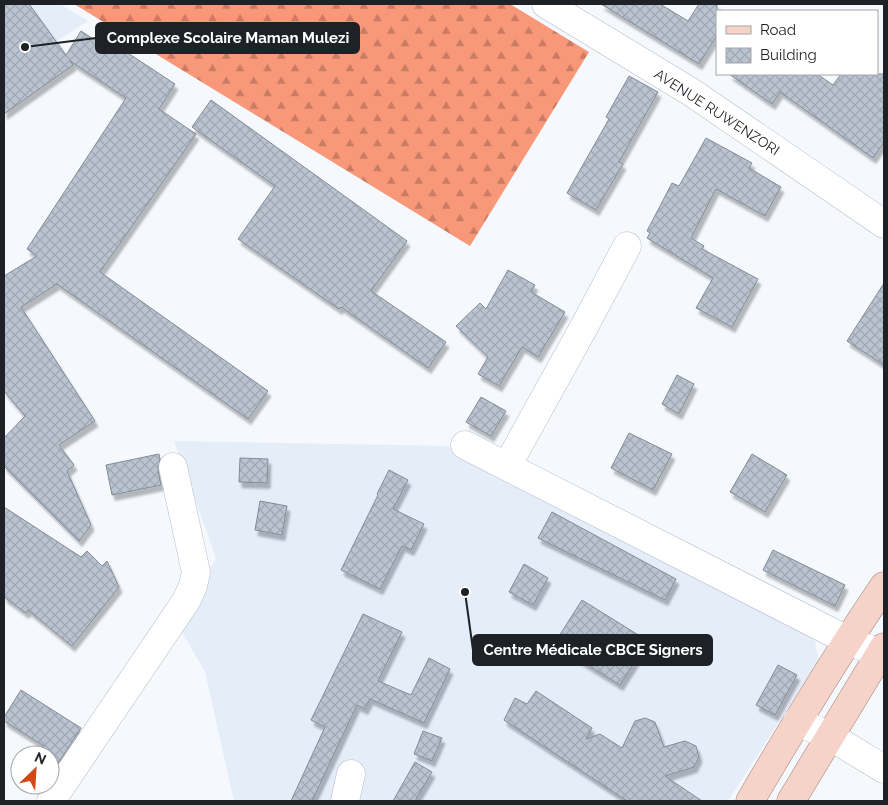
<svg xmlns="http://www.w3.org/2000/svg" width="888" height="805" font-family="Raleway,sans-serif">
<defs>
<pattern id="forest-firs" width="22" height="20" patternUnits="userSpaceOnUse" patternTransform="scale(1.25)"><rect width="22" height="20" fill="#f99879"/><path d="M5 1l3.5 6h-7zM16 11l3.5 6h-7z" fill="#c97c63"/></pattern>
<pattern id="building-cross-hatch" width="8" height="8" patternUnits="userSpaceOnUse" patternTransform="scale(1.25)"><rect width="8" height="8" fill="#bac3d0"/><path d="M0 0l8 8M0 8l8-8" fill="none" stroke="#9fa7b2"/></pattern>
<filter id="shadow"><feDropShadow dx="3" dy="5.5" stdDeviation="1" flood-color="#0004"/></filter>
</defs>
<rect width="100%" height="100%" fill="#f5f9fe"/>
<g fill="#e5edf9">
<path d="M 4,4 L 60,4 L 88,21 L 4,74 Z"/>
<path d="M 174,441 L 448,446 L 813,634 L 819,660 L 728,801 L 234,801 L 205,672 L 179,627 L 216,558 Z"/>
</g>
<path fill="url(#forest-firs)" d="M 74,4 L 510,4 L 589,52 L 470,246 Z"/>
<g fill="url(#building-cross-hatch)" stroke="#838b97" filter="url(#shadow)">
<path d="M 4,4 L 29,4 L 66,55 L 81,31 L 104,46 L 108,40 L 175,84 L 159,109 L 196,134 L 100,272 L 268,391 L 248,419 L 57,284 L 21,307 L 95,421 L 59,445 L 74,465 L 67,471 L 91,525 L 79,541 L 4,466 L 4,438 L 25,416 L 4,391 L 4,276 L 37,256 L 27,249 L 126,98 L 70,61 L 73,65 L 4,114 Z"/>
<path d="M 601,4 L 660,4 L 688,21 L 699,4 L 717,4 L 717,35 L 699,64 Z"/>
<path d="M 729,74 L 817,74 L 833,85 L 841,74 L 884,74 L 884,142 L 873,158 L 780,92 L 772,104 Z"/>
<path d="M 629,76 L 658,92 L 619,162 L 623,164 L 596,210 L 567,193 L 609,119 L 606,117 Z"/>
<path d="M 211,100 L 407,241 L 371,291 L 446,342 L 428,368 L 341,307 L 339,309 L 238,239 L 275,186 L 192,127 Z"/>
<path d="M 706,138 L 752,163 L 749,168 L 781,187 L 765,216 L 716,189 L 691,238 L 704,246 L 702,249 L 758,279 L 732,327 L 696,308 L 713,278 L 647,238 L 650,233 L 647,231 L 672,183 L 679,186 Z"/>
<path d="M 508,270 L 535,285 L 531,292 L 565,312 L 538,357 L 522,347 L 499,386 L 478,374 L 488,357 L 456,326 L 480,303 L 486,309 Z"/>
<path d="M 884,283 L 884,365 L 847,341 Z"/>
<path d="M 677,375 L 694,384 L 679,414 L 662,404 Z"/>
<path d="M 481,397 L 506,411 L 491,436 L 466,422 Z"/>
<path d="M 629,433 L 672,454 L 653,490 L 611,468 Z"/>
<path d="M 159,454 L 160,459 L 158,470 L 161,485 L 112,495 L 106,465 Z"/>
<path d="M 752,454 L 787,475 L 765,512 L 730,492 Z"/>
<path d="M 240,458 L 268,459 L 267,483 L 239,482 Z"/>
<path d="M 389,470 L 408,480 L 393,509 L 424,524 L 411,550 L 402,546 L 380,589 L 341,570 L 378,495 L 377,494 Z"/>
<path d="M 260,501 L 287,506 L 282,535 L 255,530 Z"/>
<path d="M 4,507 L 81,557 L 87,551 L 102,566 L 107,561 L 119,587 L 72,646 L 28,610 L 26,613 L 4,597 Z"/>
<path d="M 552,512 L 676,579 L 665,600 L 538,538 Z"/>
<path d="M 773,550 L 845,585 L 835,606 L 763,570 Z"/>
<path d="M 524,564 L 548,578 L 533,605 L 509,592 Z"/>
<path d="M 582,600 L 648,641 L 620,685 L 554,644 Z"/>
<path d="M 363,614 L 402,632 L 378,681 L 411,695 L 429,658 L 450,669 L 424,723 L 370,699 L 365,709 L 357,705 L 312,801 L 291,801 L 325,727 L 311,720 Z"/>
<path d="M 778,665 L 797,675 L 775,715 L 756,705 Z"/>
<path d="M 21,690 L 81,728 L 57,765 L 50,760 L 50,755 L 39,754 L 44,746 L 4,721 L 4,717 Z"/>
<path d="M 536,691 L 592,728 L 586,739 L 600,734 L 622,748 L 635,721 L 645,718 L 655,722 L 664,747 L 685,741 L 696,746 L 699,757 L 694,767 L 665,776 L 702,801 L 627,801 L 504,720 L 515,698 L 527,704 Z"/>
<path d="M 423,731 L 442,738 L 432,761 L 414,754 Z"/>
<path d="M 415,762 L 432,772 L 415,801 L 393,801 Z"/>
</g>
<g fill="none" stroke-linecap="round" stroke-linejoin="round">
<g stroke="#b4bdc9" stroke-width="29">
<g id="minor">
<path d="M 546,4 L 691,92 L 884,224"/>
<path d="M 465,445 L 847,640 L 880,654"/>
<path d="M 507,466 L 584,327 L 627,246"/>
<path d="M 797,721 L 831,737 L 884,769"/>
<path d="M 51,801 L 186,601 L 193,586 L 196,572 L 173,467"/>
<path d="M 345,801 L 351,774"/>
</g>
</g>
<g stroke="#a58278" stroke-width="29">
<g id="major">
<path d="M 750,801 C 793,728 836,656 884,586"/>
<path d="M 791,801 L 884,647"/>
</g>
</g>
<use href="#minor" stroke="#fff" stroke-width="28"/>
<use href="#major" stroke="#f5d3c8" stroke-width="28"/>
</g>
<g text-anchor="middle" stroke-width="5" stroke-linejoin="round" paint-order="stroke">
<g font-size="14" fill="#1e2126" stroke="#fff">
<text transform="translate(717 112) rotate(33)" y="5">AVENUE RUWENZORI</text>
</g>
</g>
<path fill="none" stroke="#1e2126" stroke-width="2" d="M25 47L96 38M465 592L473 650"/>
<g fill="#1e2126" stroke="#fff" stroke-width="2">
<circle cx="25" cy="47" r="5"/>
<circle cx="465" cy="592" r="5"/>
</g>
<g fill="#1e2126" stroke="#1e2126" stroke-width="2">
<rect x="96" y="23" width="263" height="30" rx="5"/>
<rect x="473" y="635" width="239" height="30" rx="5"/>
</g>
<g font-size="15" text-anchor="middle" font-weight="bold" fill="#fff">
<text x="228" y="43">Complexe Scolaire Maman Mulezi</text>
<text x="593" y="655">Centre Médicale CBCE Signers</text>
</g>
<rect width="888" height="805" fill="none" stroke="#1e2126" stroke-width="10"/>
<rect x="716" y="10" width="162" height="65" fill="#ffffff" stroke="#a5a6a8"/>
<rect x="726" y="26" width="25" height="8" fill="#f5d3c8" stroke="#a5a6a8"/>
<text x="760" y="35" font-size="15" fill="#1e2126">Road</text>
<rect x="726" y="48" width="25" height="15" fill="url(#building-cross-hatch)" stroke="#a5a6a8"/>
<text x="760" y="60" font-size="15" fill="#1e2126">Building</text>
<g transform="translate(35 770) rotate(25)"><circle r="24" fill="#ffffff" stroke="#a5a6a8"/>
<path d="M0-4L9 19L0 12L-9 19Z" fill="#d04914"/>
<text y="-8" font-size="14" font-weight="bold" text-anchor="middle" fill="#1e2126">N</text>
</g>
</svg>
